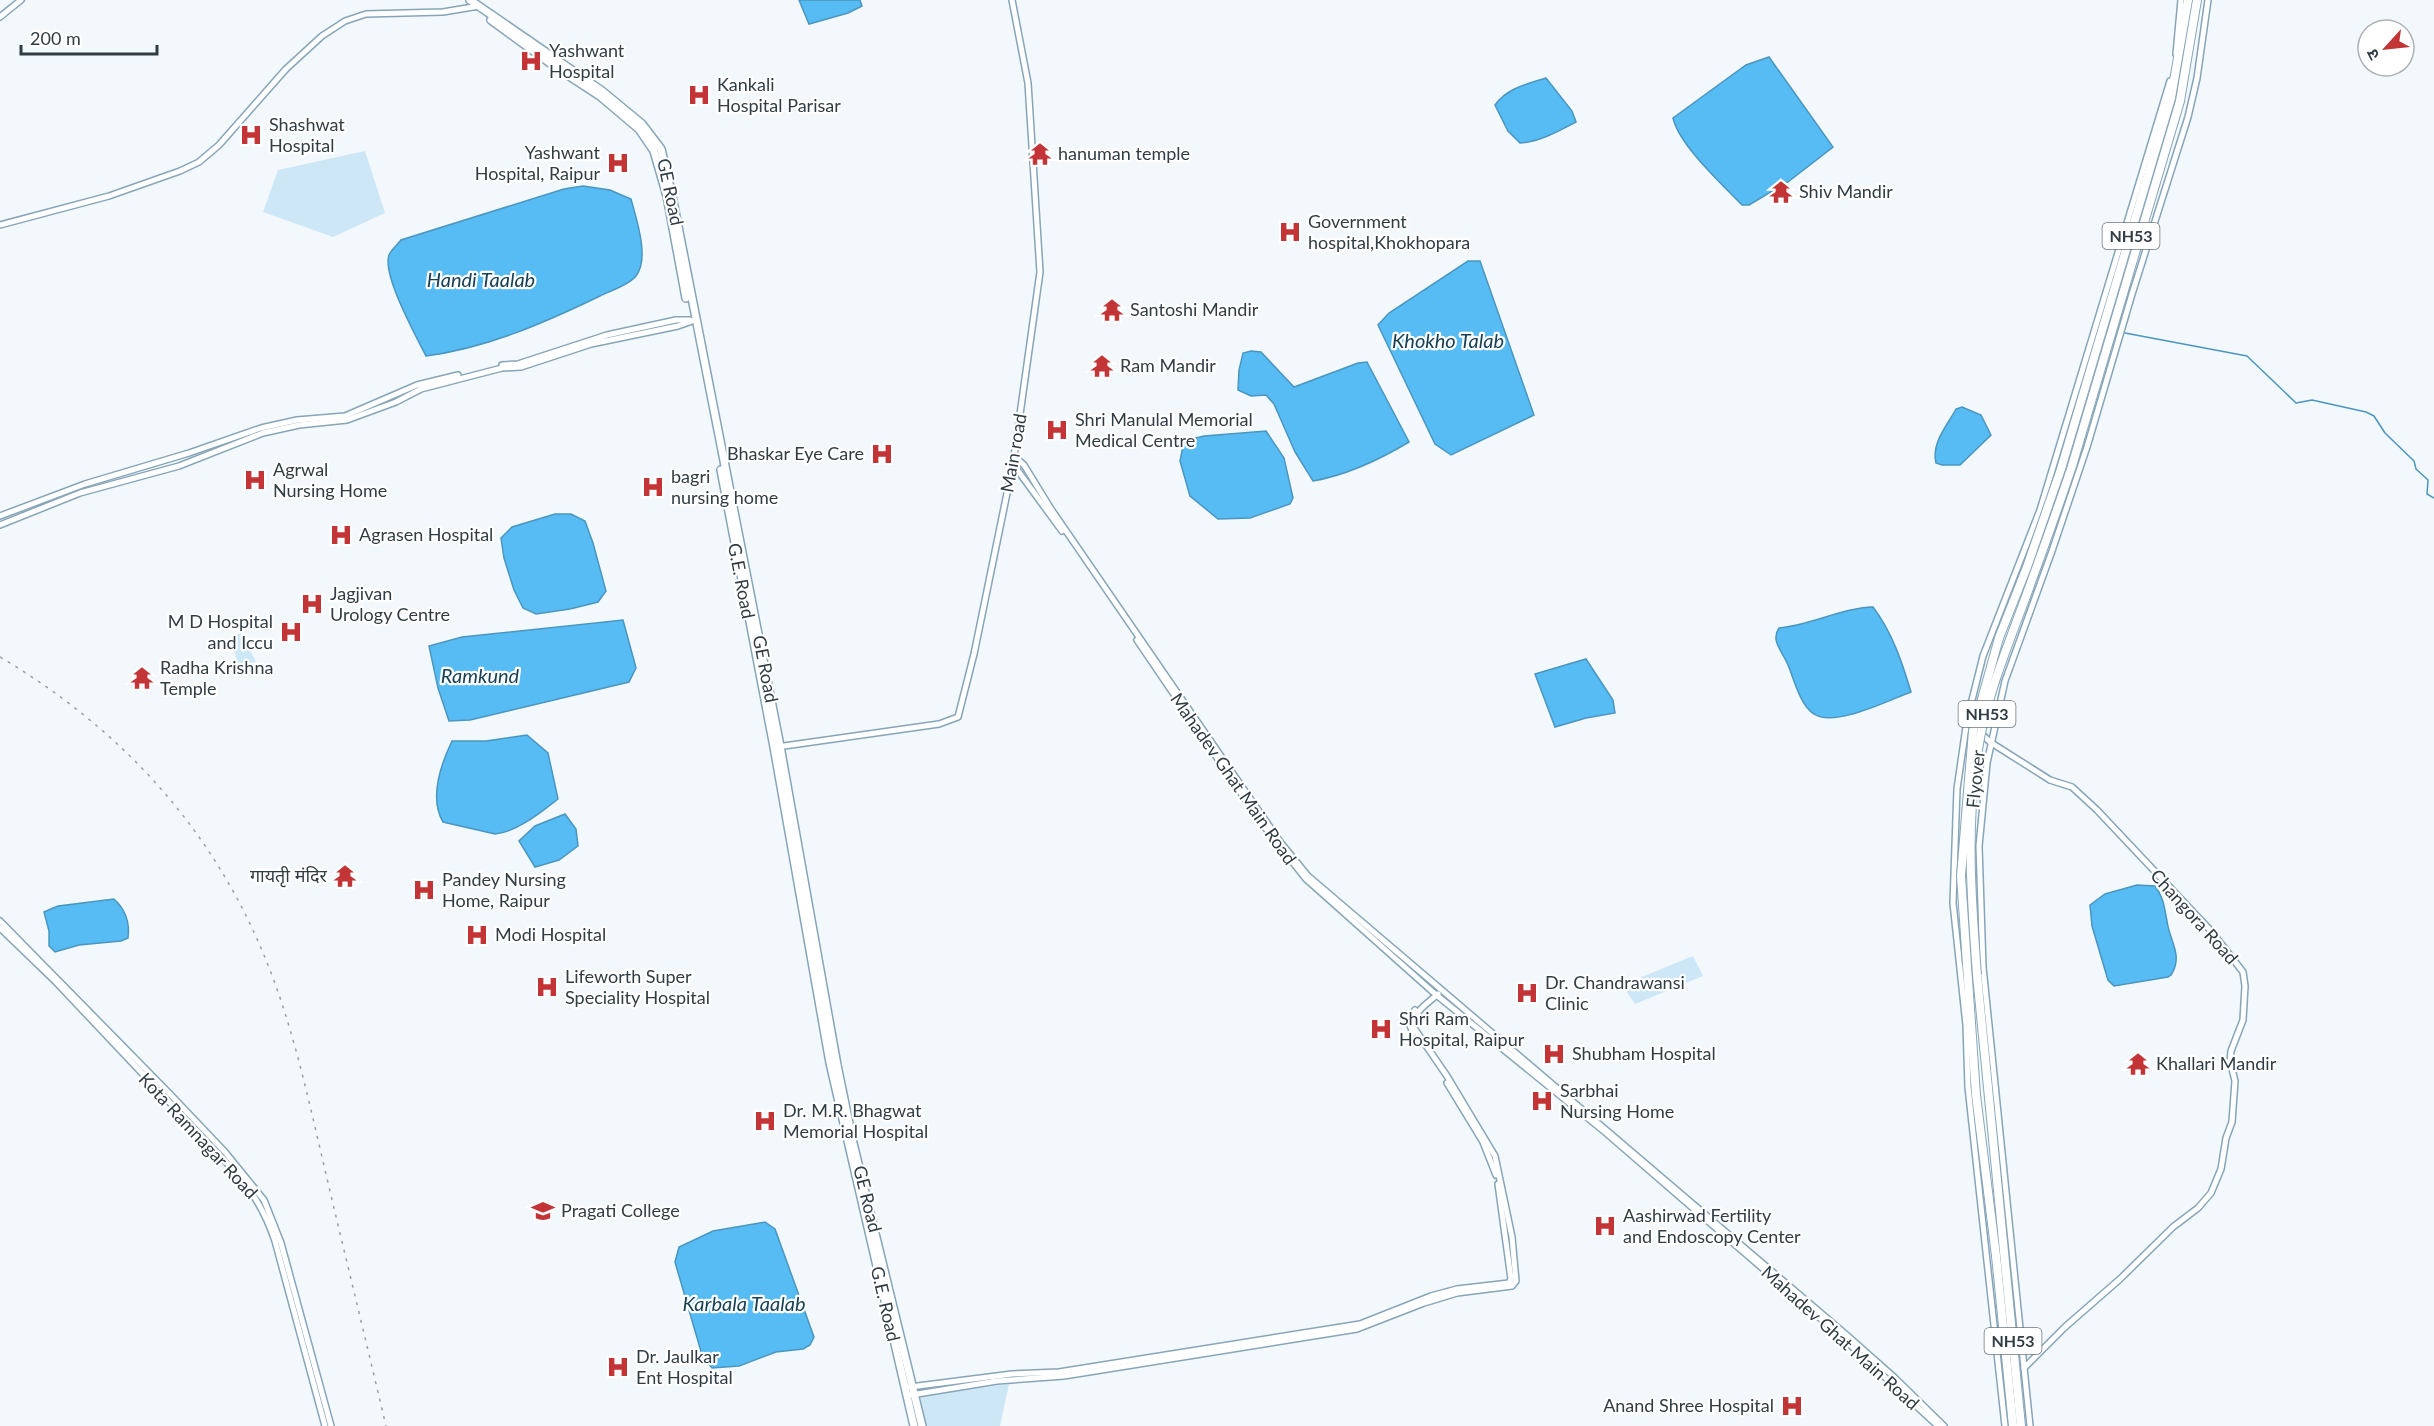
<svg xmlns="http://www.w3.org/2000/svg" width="2434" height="1426" font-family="Lato,'Noto Sans Devanagari',sans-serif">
<rect width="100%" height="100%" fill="#f2f8fc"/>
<g fill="#cee7f7">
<path d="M 365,151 L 385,213 L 333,237 L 263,212 L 278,170 Z"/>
<path d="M 241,633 L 256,662 L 238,664 L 231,637 Z"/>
<path d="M 1693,956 L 1703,976 L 1635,1004 L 1622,985 Z"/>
<path d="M 1009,1384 L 1000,1426 L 926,1426 L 920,1399 L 926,1394 Z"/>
</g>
<g fill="#56bcf3" stroke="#4b96bf" stroke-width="1.5">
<path d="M 799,0 L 860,0 L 862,6 L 848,13 L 809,24 Z"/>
<path d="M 1769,57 L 1833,147 L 1788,182 L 1749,205 L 1742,205 C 1722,184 1679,145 1673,118 L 1746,65 Z"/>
<path d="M 1546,78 L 1572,111 L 1576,122 C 1559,131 1539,142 1520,143 L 1508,131 L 1495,105 C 1507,88 1527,84 1546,78 Z"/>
<path d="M 583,186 L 610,190 L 631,199 C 636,218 650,258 636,276 C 629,285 610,291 600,296 C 544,323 487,348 426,356 C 416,336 382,275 389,255 C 391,250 398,244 401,240 L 564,189 Z"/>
<path d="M 1468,261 L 1480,261 L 1534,415 L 1451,455 L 1435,444 L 1378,325 L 1389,313 Z"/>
<path d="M 1251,351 L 1261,352 L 1294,387 L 1358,363 L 1367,362 L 1409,442 C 1379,460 1347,475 1313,481 L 1295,452 L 1274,404 L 1266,395 L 1251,396 L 1238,390 L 1239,370 L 1243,353 Z"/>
<path d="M 1962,407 L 1981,415 L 1991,435 L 1960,465 L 1942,465 L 1936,463 C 1931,443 1947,426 1956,409 Z"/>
<path d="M 1266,431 L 1284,458 L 1293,498 L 1290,504 L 1250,518 L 1218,519 L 1190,496 L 1180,461 L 1184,441 L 1204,436 Z"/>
<path d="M 555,514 L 571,514 L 585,521 L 593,543 L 606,591 L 598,602 L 570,609 L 536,614 L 523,608 L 514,590 L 504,558 L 501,538 L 512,527 Z"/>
<path d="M 1873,607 C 1892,632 1902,662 1911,692 C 1889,700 1834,728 1814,714 C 1800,705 1794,679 1788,665 C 1783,652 1770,641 1779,628 C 1812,625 1841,608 1873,607 Z"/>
<path d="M 623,620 L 636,668 L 629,682 L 470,720 L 449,721 L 438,688 L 429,646 L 462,637 Z"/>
<path d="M 1586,659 L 1613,700 L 1615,713 L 1586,718 L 1555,727 L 1535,674 Z"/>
<path d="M 527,735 L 548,753 L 558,799 C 541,812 517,832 495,834 L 443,822 C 429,798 441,764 452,741 L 486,741 Z"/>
<path d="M 565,814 L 576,829 L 578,846 L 559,860 L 535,867 L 519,841 L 535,826 Z"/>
<path d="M 2137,885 L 2155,886 C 2164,898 2164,907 2167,921 C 2169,940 2184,956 2171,975 L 2168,977 L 2114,986 L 2108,980 L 2092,926 L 2090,905 L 2105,894 Z"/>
<path d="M 114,899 C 125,909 130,923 128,938 L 121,941 L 79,945 L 55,952 L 49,946 L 49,931 L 44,912 L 58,906 Z"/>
<path d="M 765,1222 L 775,1229 L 814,1337 L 810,1345 L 803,1349 L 776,1352 L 739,1366 L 712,1368 L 702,1355 L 675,1262 L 679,1247 L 713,1231 Z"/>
</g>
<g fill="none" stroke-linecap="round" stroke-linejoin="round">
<path stroke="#4b96bf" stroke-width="1.5" d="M 2125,333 L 2247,356 L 2296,403 L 2312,400 L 2366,412 L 2374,416 L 2385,433 L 2414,461 L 2416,469 L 2428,480 L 2427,494 L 2434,498"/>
<g stroke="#87a5b8" stroke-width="8">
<g id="tertiary">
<path d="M 0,17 L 21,0"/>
<path d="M 2176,54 L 2181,0"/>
<path d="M 0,225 L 109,196 L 180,171 L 199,162 L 219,145 L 286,69 L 322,36 L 345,21 L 366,14 L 443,12 L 479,6"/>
<path d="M 502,365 L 518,364 L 607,335 L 676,320 L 690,320"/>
<path d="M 1014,456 L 1024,465 L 1051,509 L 1251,800 L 1281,843 L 1308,876 L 1843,1332 L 1894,1377 L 1944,1426"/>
<path d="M 1013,464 L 1062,531"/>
<path d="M 0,516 L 85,484 L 189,453 L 261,428 L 297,420 L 345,416 L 417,385 L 458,375"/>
<path d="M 0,525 L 80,493 L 179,466 L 263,433 L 299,425 L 347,420 L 396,402 L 421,389 L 502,368 L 521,367 L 591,344 L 678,326 L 695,320"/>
<path d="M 1137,640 L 1260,821 L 1306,879 L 1434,993 L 1605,1132 L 1835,1331 L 1938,1426"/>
<path d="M 1967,720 L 1990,742 L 2050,780 L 2072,787 L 2097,810 L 2212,932 L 2243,972 L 2245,986 L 2243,1020 L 2231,1051 L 2230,1061 L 2235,1081 L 2232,1122 L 2226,1138 L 2221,1169 L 2211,1193 L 2198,1208 L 2173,1227 L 2120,1279 L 2065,1327 L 2024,1368"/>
<path d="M 777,747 L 939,724 L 958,717 L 974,654 L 1013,464 L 1040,272 L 1028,83 L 1012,0"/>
<path d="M 0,921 L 168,1092 L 225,1152 L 264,1200 L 281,1243 L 331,1426"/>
<path d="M 0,928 L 55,981 L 241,1178 C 257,1198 267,1217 275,1241 L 325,1426"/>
<path d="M 1413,1033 L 1408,1020 L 1415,1010"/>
<path d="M 1447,1083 L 1483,1142 L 1496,1175"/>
<path d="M 910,1387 L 1012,1374 L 1059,1372 L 1360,1324 L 1431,1296 L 1457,1289 L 1509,1283 L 1511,1279 L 1498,1184"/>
<path d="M 911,1395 L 997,1381 L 1064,1376 L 1357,1329 L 1424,1303 L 1457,1293 L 1512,1286 L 1516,1281 L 1512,1237 L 1495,1156 L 1447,1076 L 1414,1028 C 1411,1013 1427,1004 1438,994"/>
<path d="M 2005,1426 L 1968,1087 L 1966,1025 L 1953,903 L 1957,789 L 1967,720 L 1983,656 L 2040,510 L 2170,81"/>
<path d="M 2030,1426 L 1983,967 L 1979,846 L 1987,763 L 2005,681 L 2052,551 L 2087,447 L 2132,294 L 2188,117 L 2197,78 L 2208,0"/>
</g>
</g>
<g stroke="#87a5b8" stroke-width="10">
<g id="primary">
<path d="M 470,0 L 602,91 L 642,124 L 661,149 L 672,196 L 780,746 L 837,1065 L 853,1143 L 922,1426"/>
<path d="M 491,20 L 554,66 L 600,96 L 639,129 L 654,151 L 667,196 L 686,298"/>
<path d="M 721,470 L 774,747 L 830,1063 L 914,1426"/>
</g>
</g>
<g stroke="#87a5b8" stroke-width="10">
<g id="trunk">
<path d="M 2072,466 L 2180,101 L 2197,0"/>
<path d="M 2061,469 L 2171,98 L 2188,0"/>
<path d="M 1967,965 L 1976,1095 L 1996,1256 L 2013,1426"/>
<path d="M 1977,975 L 2021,1426"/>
</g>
</g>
<use href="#tertiary" stroke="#fff" stroke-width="5"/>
<use href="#primary" stroke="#fff" stroke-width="7"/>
<use href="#trunk" stroke="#fff" stroke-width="8"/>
<path stroke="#98a1a7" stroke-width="1.5" stroke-dasharray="3 6" stroke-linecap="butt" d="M 0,657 C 128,733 221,838 273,978 C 296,1040 310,1106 325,1170 C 345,1255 366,1341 386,1426"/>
<g stroke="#87a5b8" stroke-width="10" stroke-linecap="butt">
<g id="trunk-bridge">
<path d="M 1967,965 L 1961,876 L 1973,731 L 1999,638 L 2027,567 L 2061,469"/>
<path d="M 1977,975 C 1971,896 1965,817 1980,738 C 1989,691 2008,645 2025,599 C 2041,555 2057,511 2072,466"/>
</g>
</g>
<use href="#trunk-bridge" stroke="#fff" stroke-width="8"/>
</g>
<defs>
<g id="hospital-bare" transform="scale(1.8)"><path d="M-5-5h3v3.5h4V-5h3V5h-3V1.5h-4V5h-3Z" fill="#c33436" stroke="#fff" stroke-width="2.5" paint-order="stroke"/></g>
<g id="temple-bare" transform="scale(1.8)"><path d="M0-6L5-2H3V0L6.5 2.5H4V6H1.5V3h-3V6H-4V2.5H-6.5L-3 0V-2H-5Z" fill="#c33436" stroke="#fff" stroke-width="2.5" paint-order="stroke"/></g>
<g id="university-bare" transform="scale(1.8)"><path d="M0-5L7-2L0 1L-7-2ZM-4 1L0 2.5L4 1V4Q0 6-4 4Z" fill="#c33436" stroke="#fff" stroke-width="2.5" paint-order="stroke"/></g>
</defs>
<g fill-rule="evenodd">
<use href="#hospital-bare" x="531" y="61"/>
<use href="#hospital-bare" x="699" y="95"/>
<use href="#hospital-bare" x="251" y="135"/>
<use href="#temple-bare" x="1040" y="154"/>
<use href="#hospital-bare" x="618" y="163"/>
<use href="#temple-bare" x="1781" y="192"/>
<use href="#hospital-bare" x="1290" y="232"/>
<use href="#temple-bare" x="1112" y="310"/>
<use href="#temple-bare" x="1102" y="366"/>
<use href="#hospital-bare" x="1057" y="430"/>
<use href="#hospital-bare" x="882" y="454"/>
<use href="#hospital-bare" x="255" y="480"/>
<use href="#hospital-bare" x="653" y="487"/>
<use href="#hospital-bare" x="341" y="535"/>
<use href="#hospital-bare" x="312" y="604"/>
<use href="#hospital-bare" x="291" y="632"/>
<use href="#temple-bare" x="142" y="678"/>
<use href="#temple-bare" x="345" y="876"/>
<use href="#hospital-bare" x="424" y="890"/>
<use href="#hospital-bare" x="477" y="935"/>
<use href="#hospital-bare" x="547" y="987"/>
<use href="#hospital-bare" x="1527" y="993"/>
<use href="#hospital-bare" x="1381" y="1029"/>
<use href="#hospital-bare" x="1554" y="1054"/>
<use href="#temple-bare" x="2138" y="1064"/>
<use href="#hospital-bare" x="1542" y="1101"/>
<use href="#hospital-bare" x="765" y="1121"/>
<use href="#university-bare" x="543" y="1211"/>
<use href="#hospital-bare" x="1605" y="1226"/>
<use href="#hospital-bare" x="618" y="1367"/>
<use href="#hospital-bare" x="1792" y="1406"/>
</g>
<g text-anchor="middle" stroke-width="4.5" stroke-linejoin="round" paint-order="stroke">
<g fill="#fff" stroke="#6e777d" stroke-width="1.5">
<rect x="2102.5" y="223" width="57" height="26" rx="4.5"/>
<rect x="1958.5" y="701" width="57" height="26" rx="4.5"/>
<rect x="1984.5" y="1328" width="57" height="26" rx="4.5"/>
</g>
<g font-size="16" font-weight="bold" fill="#303d45">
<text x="2131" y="242">NH53</text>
<text x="1987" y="720">NH53</text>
<text x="2013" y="1347">NH53</text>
</g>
<g font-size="18" fill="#303d45" stroke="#fff" text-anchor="start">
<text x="549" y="57">Yashwant<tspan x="549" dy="21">Hospital</tspan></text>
<text x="717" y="91">Kankali<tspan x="717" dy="21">Hospital Parisar</tspan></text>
<text x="269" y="131">Shashwat<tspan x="269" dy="21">Hospital</tspan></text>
<text x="600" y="159" text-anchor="end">Yashwant<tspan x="600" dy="21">Hospital, Raipur</tspan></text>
<text x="1058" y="160">hanuman temple</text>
<text x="1799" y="198">Shiv Mandir</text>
<text x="1308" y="228">Government<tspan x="1308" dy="21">hospital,Khokhopara</tspan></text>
<text x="1130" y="316">Santoshi Mandir</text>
<text x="1120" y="372">Ram Mandir</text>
<text x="1075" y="426">Shri Manulal Memorial<tspan x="1075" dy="21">Medical Centre</tspan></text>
<text x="864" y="460" text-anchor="end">Bhaskar Eye Care</text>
<text x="273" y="476">Agrwal<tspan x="273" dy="21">Nursing Home</tspan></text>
<text x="671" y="483">bagri<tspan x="671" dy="21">nursing home</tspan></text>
<text x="359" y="541">Agrasen Hospital</text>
<text x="330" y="600">Jagjivan<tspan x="330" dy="21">Urology Centre</tspan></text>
<text x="273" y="628" text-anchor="end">M D Hospital<tspan x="273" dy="21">and Iccu</tspan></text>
<text x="160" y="674">Radha Krishna<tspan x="160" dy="21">Temple</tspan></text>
<text x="327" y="882" text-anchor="end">गायतृी मंदिर</text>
<text x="442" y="886">Pandey Nursing<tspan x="442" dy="21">Home, Raipur</tspan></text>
<text x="495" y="941">Modi Hospital</text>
<text x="565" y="983">Lifeworth Super<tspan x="565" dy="21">Speciality Hospital</tspan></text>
<text x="1545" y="989">Dr. Chandrawansi<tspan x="1545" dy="21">Clinic</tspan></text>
<text x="1399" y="1025">Shri Ram<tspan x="1399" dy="21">Hospital, Raipur</tspan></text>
<text x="1572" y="1060">Shubham Hospital</text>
<text x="2156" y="1070">Khallari Mandir</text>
<text x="1560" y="1097">Sarbhai<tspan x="1560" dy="21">Nursing Home</tspan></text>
<text x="783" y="1117">Dr. M.R. Bhagwat<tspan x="783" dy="21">Memorial Hospital</tspan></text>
<text x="561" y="1217">Pragati College</text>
<text x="1623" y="1222">Aashirwad Fertility<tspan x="1623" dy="21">and Endoscopy Center</tspan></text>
<text x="636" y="1363">Dr. Jaulkar<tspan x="636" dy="21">Ent Hospital</tspan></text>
<text x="1774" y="1412" text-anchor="end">Anand Shree Hospital</text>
</g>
<g font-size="18" fill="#303d45" stroke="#fff">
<text transform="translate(670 192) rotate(78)" y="6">GE Road</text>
<text transform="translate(1014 453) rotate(-80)" y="6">Main road</text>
<text transform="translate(741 581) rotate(79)" y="6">G.E. Road</text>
<text transform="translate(765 669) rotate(79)" y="6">GE Road</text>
<text transform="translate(1233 779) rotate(55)" y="6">Mahadev Ghat Main Road</text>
<text transform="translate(1976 779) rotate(-84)" y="6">Flyover</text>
<text transform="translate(2194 917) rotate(48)" y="6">Changora Road</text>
<text transform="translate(198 1136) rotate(47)" y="6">Kota Ramnagar Road</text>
<text transform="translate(867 1199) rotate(76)" y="6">GE Road</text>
<text transform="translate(885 1304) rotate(77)" y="6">G.E. Road</text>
<text transform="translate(1840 1338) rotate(42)" y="6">Mahadev Ghat Main Road</text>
</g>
<g font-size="20" font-style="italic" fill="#164157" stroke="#fff">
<text x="481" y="287">Handi Taalab</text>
<text x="1448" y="348">Khokho Talab</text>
<text x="480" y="683">Ramkund</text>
<text x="744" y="1311">Karbala Taalab</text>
</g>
</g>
<g transform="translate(2386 48) rotate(243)"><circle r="28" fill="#ffffff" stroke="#acb1b5" stroke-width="1.5"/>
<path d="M0-4.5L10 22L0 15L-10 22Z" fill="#c33436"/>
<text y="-9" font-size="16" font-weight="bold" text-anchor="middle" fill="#303d45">उ</text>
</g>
<path d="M21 45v9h136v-9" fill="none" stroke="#303d45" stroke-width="3"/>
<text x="30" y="45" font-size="18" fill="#303d45" stroke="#ffffff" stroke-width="4.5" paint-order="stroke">200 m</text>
</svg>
